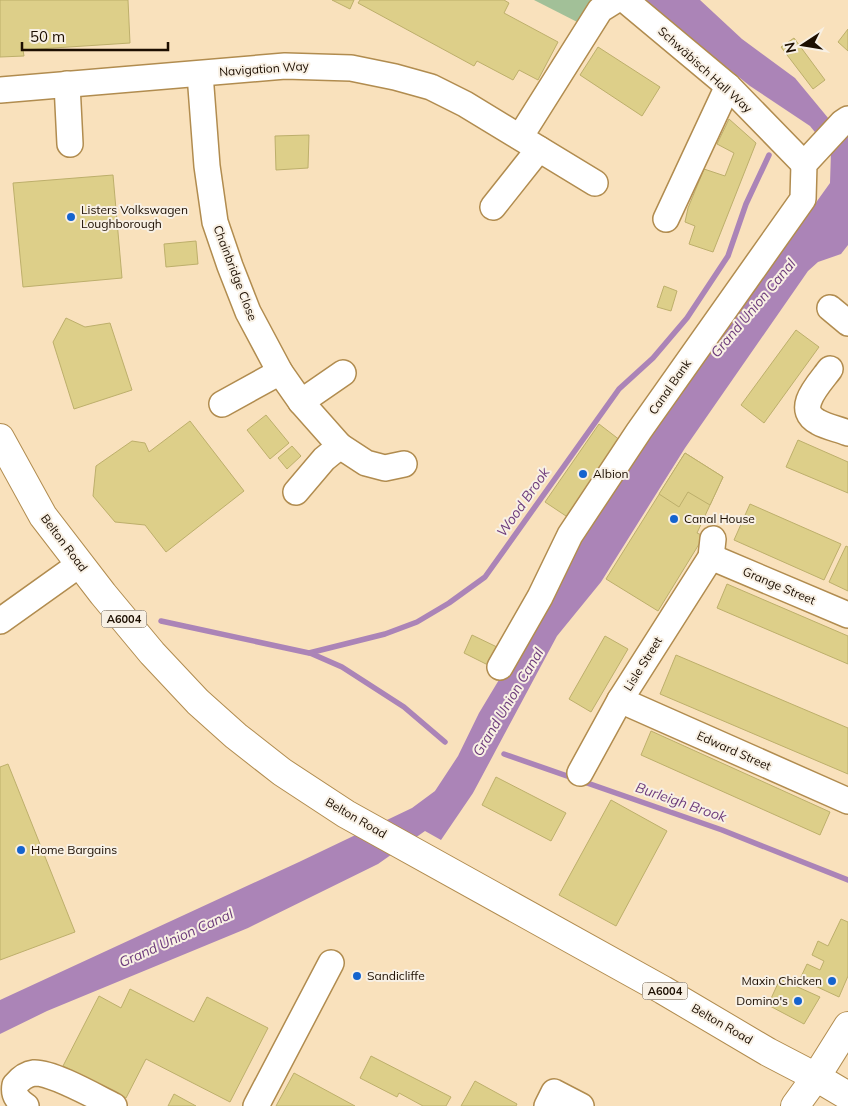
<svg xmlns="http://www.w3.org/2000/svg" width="848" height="1106" font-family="Mulish,sans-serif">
<rect width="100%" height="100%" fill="#f9e1bc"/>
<path fill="#a2c098" d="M 534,0 L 599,0 L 589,28 Z"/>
<path fill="#ab84b7" d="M 643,0 L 700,0 L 742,39 L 795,78 L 843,136 L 848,137 L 848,245 L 841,254 L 818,262 L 808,271 L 685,448 L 601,582 L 557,636 L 473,793 L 441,840 L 425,831 L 378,864 L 248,928 L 47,1011 L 0,1034 L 0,1000 L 299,862 L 412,808 L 435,791 L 458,756 L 479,713 L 547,600 L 577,536 L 830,183 L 831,152 L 810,126 L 750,86 Z"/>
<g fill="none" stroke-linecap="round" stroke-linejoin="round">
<g stroke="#ab84b7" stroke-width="5.5">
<path d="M 161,621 L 309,653 L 385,634 L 417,622 L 449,603 L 485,577 L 619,389 L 653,358 L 687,318 L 728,256 L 746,204 L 769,155"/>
<path d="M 310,653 L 342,667 L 404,707 L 445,742"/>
<path d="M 504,754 L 722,830 L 848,880"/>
</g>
</g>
<g fill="#ddcf89" stroke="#bdaf6b">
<path d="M 0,0 L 128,0 L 130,43 L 23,50 L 24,56 L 0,57 Z"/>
<path d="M 332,0 L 354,0 L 350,9 Z"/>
<path d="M 360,0 L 504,0 L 509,3 L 504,13 L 558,42 L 538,80 L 519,70 L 513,80 L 477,61 L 474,66 L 358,3 Z"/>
<path d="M 848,29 L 848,51 L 838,42 Z"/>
<path d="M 794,38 L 825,80 L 813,89 L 781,47 Z"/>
<path d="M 598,47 L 660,87 L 642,116 L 580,75 Z"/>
<path d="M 729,119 L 756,143 L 713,252 L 689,244 L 695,226 L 685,222 L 688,208 L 704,169 L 725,176 L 734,153 L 717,144 Z"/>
<path d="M 309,135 L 308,168 L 276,170 L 275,136 Z"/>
<path d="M 113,175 L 122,278 L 23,287 L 13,183 Z"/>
<path d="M 196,241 L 198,264 L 166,267 L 164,244 Z"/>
<path d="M 664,286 L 677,291 L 671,311 L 657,307 Z"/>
<path d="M 66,318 L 85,327 L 110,323 L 132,390 L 74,409 L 53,342 Z"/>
<path d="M 796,330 L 819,347 L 764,423 L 741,405 Z"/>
<path d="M 266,415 L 289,443 L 270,459 L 247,430 Z"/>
<path d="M 190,421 L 244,491 L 166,552 L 145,525 L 115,522 L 93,496 L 96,466 L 132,441 L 145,443 L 149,452 Z"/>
<path d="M 599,424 L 625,444 L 569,518 L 545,502 Z"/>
<path d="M 798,440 L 848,462 L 848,493 L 786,467 Z"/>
<path d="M 292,446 L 301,456 L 287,469 L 278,458 Z"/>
<path d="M 685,453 L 723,477 L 697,533 L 704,536 L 658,611 L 606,579 Z"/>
<path d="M 685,453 L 723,477 L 710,505 L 688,492 L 679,507 L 659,494 Z"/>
<path d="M 750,504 L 841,544 L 824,580 L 734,540 Z"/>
<path d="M 846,546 L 848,547 L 848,591 L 829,582 Z"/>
<path d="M 727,584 L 848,636 L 848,664 L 717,608 Z"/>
<path d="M 472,635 L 499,648 L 490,666 L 464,653 Z"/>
<path d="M 605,636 L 628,649 L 591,712 L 569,699 Z"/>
<path d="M 676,655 L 848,728 L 848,774 L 660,694 Z"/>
<path d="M 651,731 L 830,812 L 820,835 L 641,755 Z"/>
<path d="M 8,764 L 75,932 L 0,960 L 0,767 Z"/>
<path d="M 496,777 L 566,813 L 551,841 L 482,805 Z"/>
<path d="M 611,800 L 667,831 L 616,926 L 559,895 Z"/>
<path d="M 841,919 L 848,922 L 848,976 L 839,997 L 800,979 L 807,964 L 820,970 L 824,961 L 812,955 L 818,941 L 828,946 Z"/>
<path d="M 780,979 L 820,997 L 804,1024 L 768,1005 Z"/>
<path d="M 130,989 L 194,1022 L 207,997 L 268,1028 L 230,1102 L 146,1059 L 126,1098 L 63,1066 L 99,996 L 121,1008 Z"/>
<path d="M 371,1056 L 451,1097 L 446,1106 L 423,1106 L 399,1093 L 397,1097 L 360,1078 Z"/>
<path d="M 294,1073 L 355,1106 L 276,1106 Z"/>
<path d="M 475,1081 L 517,1104 L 516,1106 L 461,1106 Z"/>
<path d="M 174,1094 L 196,1106 L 168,1106 Z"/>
</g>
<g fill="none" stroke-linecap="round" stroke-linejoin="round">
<g stroke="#b18c4f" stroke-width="28">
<g id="minor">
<path d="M 625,0 L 728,86 L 804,164"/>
<path d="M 200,74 L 207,166 L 215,222 L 230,266 L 248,312 L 280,372 L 301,402 L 340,446 L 366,463 L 385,468 L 404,464"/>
<path d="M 67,84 L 70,144"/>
<path d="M 0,90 L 285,66 L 351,68 L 395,77 L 431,87 L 465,104 L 595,183"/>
<path d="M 520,137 L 600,10 L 616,0"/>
<path d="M 493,207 L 539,149"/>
<path d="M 666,219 L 728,86"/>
<path d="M 830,308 L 848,323"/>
<path d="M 830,369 C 820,383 793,409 818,422 C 827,427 838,429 848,433"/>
<path d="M 301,402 L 343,373"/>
<path d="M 222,404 L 280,372"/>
<path d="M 296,492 L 324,459 L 340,446"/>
<path d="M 711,557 L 848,615"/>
<path d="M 0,621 L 80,564"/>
<path d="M 500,667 L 540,597 L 570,535 L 639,431 L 803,199 L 804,164 L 842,123 L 848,119"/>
<path d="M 620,700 L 848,801"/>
<path d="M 580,773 L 620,700 L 711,557 L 713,539"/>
<path d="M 26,1106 C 18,1101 13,1095 15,1085 C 20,1079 26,1074 34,1073 C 52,1072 96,1097 114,1106"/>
<path d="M 256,1106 L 331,963"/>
<path d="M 547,1106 L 554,1092 L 581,1106"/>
</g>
</g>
<g stroke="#b18c4f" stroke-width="30">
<path id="major" d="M 0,438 L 43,516 L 103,594 L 152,653 L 198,702 L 236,736 L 282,772 L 346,814 L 663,990 L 768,1052 L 816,1077 L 848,1096"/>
</g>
<g stroke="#b18c4f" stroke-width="30">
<path id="highway" d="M 795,1106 L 816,1077 L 848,1026"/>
</g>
<use href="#minor" stroke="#fff" stroke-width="25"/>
<use href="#major" stroke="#fff" stroke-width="28"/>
<use href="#highway" stroke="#fff" stroke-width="28"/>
</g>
<g fill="#1564ce" stroke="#f8f0e4" stroke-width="2">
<circle cx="71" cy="217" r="5"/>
<circle cx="583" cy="474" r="5"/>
<circle cx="674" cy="519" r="5"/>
<circle cx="21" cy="850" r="5"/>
<circle cx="357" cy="976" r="5"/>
<circle cx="832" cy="981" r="5"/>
<circle cx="798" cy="1001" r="5"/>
</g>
<g text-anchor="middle" stroke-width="4" stroke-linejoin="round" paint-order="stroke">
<g fill="#f8f0e4" stroke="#5e5244" stroke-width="1">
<rect x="101.5" y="610.5" width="45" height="17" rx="4"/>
<rect x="642.5" y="982.5" width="45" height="17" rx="4"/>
</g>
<g font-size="11" font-weight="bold" fill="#1c0e00">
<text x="124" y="623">A6004</text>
<text x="665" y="995">A6004</text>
</g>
<g font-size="12" fill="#1c0e00" stroke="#f8f0e4">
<text transform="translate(264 69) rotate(-4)" y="4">Navigation Way</text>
<text transform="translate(705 70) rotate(42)" y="4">Schwäbisch Hall Way</text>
<text transform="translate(235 273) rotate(69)" y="4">Chainbridge Close</text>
<text transform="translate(670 387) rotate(-55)" y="4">Canal Bank</text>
<text transform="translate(64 543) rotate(53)" y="4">Belton Road</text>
<text transform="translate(779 586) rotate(23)" y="4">Grange Street</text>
<text transform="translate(643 664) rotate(-58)" y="4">Lisle Street</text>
<text transform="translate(734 751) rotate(24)" y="4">Edward Street</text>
<text transform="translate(356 818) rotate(30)" y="4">Belton Road</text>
<text transform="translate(722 1024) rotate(30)" y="4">Belton Road</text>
</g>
<g font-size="12" fill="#1c0e00" stroke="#f8f0e4" text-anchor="start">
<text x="81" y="214">Listers Volkswagen<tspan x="81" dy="14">Loughborough</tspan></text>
<text x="593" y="478">Albion</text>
<text x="684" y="523">Canal House</text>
<text x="31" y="854">Home Bargains</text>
<text x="367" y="980">Sandicliffe</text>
<text x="822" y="985" text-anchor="end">Maxin Chicken</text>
<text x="788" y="1005" text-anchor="end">Domino's</text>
</g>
<g font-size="14" font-style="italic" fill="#6d3b7c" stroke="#f8f0e4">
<text transform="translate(753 308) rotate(-50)" y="5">Grand Union Canal</text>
<text transform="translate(523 502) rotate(-55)" y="5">Wood Brook</text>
<text transform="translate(508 702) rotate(-59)" y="5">Grand Union Canal</text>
<text transform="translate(681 802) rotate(19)" y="5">Burleigh Brook</text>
<text transform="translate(176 938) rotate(-24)" y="5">Grand Union Canal</text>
</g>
</g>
<g transform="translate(803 45) rotate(258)" stroke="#f8f0e4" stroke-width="4" paint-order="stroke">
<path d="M0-4L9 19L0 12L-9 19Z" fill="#1c0e00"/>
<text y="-8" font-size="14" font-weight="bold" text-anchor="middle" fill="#1c0e00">N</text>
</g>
<path d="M22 42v8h146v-8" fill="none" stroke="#1c0e00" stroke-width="2.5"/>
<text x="30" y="42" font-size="15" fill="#1c0e00" stroke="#f8f0e4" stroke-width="4" paint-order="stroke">50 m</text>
</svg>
